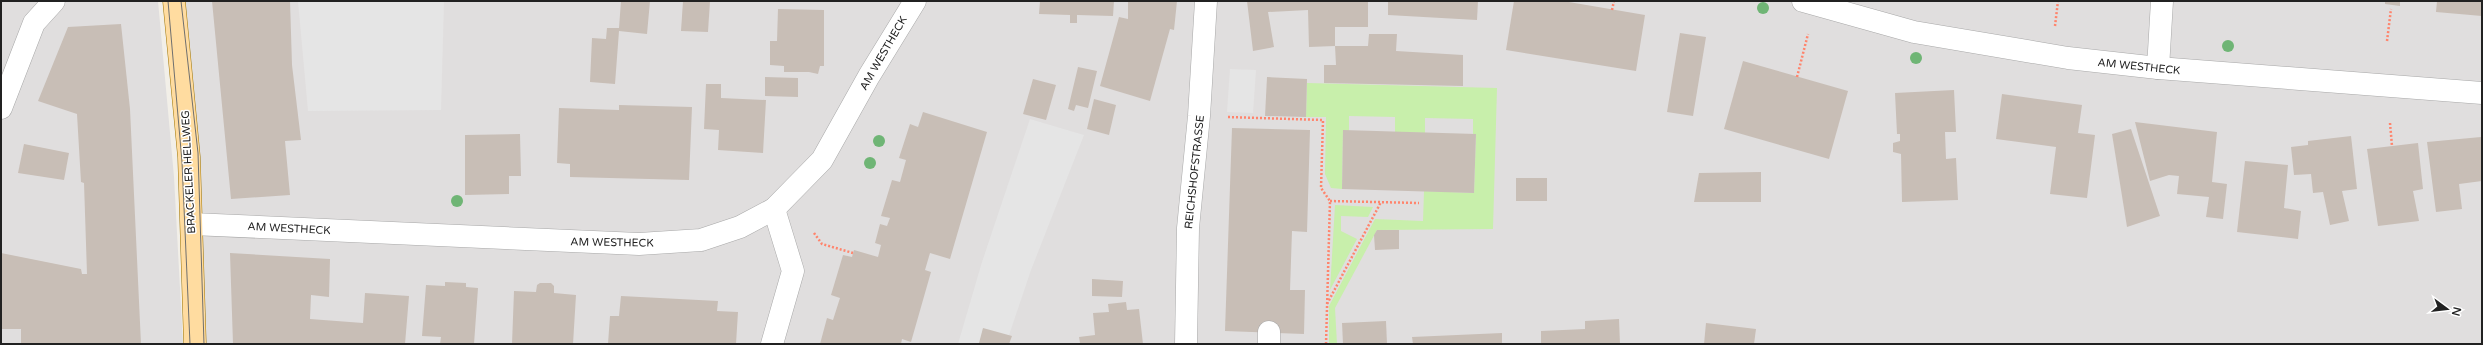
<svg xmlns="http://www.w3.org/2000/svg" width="2483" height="345" font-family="'Varela Round',sans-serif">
<rect width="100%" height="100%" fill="#f2efe8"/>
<g fill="#e0dede">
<path d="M 1,1 L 158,1 L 174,177 L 183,344 L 1,344 Z"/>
<path d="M 180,1 L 2482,1 L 2482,344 L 199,344 Z"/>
</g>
<g fill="#c8efab">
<path d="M 1307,83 L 1497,88 L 1493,229 L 1377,230 L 1335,308 L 1337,344 L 1329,344 L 1329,306 L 1375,219 L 1423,221 L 1424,191 L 1474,193 L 1476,134 L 1473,134 L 1473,119 L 1425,118 L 1425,133 L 1395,132 L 1395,117 L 1349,116 L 1349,131 L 1343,131 L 1342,189 L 1331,188 L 1325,174 L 1326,117 L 1306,117 Z"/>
<path d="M 1335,205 L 1373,207 L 1368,217 L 1341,216 L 1341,231 L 1357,239 L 1330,290 Z"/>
</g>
<g fill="#e5e5e5">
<path d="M 298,1 L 444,1 L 441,110 L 308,111 Z"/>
<path d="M 1230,69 L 1256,70 L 1253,113 L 1227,112 Z"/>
<path d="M 1030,119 L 1084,135 L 1031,270 L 1006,344 L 958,344 L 982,262 Z"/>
</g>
<g fill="#c8beb6">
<path d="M 212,1 L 290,1 L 292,65 L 301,140 L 285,141 L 290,195 L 231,199 Z"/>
<path d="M 621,1 L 650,1 L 647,34 L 619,31 L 615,84 L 590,82 L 592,38 L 606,39 L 607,28 L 619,28 Z"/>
<path d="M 683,1 L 710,1 L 708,32 L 681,31 Z"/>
<path d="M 1040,1 L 1114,1 L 1113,16 L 1077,15 L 1077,23 L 1070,23 L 1070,15 L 1039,14 Z"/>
<path d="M 1128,1 L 1177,1 L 1174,30 L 1170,29 L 1150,101 L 1100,86 L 1119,17 L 1128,19 Z"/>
<path d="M 1247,1 L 1368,1 L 1368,27 L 1335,27 L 1335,46 L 1309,47 L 1308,10 L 1268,12 L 1274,47 L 1253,51 Z"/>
<path d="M 1388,1 L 1478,1 L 1477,20 L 1388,15 Z"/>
<path d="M 1514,1 L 1563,1 L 1645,15 L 1636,71 L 1506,50 Z"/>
<path d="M 2385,1 L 2400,1 L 2400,6 L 2385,4 Z"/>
<path d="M 2437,1 L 2482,1 L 2482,16 L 2436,12 Z"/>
<path d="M 778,9 L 824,10 L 824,66 L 820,66 L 818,74 L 809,72 L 784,72 L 784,66 L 770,65 L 770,41 L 777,41 Z"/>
<path d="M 121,24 L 130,109 L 141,344 L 21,344 L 21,329 L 1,329 L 1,253 L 81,269 L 82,274 L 87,274 L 84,183 L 81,182 L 77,114 L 38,101 L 68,27 Z"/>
<path d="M 1680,33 L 1706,37 L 1693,116 L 1667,112 Z"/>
<path d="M 1369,34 L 1397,34 L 1396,51 L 1463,55 L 1463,86 L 1324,83 L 1324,65 L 1336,65 L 1335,46 L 1368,46 Z"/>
<path d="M 1743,61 L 1848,91 L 1829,159 L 1724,129 Z"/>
<path d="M 1078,67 L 1097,71 L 1088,108 L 1076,105 L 1074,111 L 1068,109 Z"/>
<path d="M 765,77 L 798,78 L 798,97 L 765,96 Z"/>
<path d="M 1267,77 L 1307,79 L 1306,117 L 1265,116 Z"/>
<path d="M 1033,79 L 1056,85 L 1046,120 L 1023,114 Z"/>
<path d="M 706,84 L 721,84 L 721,98 L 766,100 L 763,153 L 718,150 L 719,130 L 704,129 Z"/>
<path d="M 1954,90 L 1956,132 L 1945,132 L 1946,159 L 1956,158 L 1958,200 L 1902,202 L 1901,154 L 1893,152 L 1893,143 L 1900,141 L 1900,134 L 1897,134 L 1895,93 Z"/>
<path d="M 2002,94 L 2082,105 L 2078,133 L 2095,135 L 2087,198 L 2050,194 L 2056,147 L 1996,139 Z"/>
<path d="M 1094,99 L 1116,105 L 1109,135 L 1087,129 Z"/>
<path d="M 619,105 L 692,107 L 689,180 L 570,177 L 570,164 L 557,163 L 559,108 L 619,110 Z"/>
<path d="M 923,112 L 987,132 L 950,259 L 930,253 L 925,270 L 931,272 L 911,342 L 902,339 L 901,344 L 820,344 L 827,318 L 833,320 L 840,298 L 831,295 L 843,255 L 852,257 L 854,250 L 878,257 L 881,245 L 875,243 L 880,224 L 887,226 L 890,218 L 881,216 L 892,180 L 900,182 L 906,160 L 899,158 L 910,124 L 918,127 Z"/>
<path d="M 2135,122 L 2217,132 L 2212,182 L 2227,184 L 2223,219 L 2206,217 L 2209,197 L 2177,194 L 2179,176 L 2169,175 L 2150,181 Z"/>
<path d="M 1232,128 L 1310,130 L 1307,232 L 1292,231 L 1290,290 L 1305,290 L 1304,334 L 1225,331 Z"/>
<path d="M 2131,129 L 2160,216 L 2127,227 L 2112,134 Z"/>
<path d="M 1343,130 L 1476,134 L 1474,193 L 1342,189 Z"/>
<path d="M 520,134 L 521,176 L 509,176 L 509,194 L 465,195 L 465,135 Z"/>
<path d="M 2351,136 L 2357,189 L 2342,191 L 2349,221 L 2330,225 L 2323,192 L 2313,193 L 2311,174 L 2294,175 L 2291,147 L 2308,145 L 2308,141 Z"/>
<path d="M 2481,137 L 2482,181 L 2459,184 L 2462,209 L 2436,212 L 2427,142 Z"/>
<path d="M 2418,143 L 2423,189 L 2413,191 L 2419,221 L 2378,226 L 2367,149 Z"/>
<path d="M 24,144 L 69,153 L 64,180 L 18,173 Z"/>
<path d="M 2245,161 L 2288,165 L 2284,208 L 2301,211 L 2298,239 L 2237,232 Z"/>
<path d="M 1761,172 L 1761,202 L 1694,202 L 1699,173 Z"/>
<rect x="1516" y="178" width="31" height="23"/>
<path d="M 1377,230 L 1399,230 L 1399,249 L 1375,250 L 1374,235 Z"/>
<path d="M 230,253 L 330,259 L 329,297 L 311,295 L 310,319 L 363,323 L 365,293 L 409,296 L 405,344 L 233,344 Z"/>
<path d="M 1092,279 L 1123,281 L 1122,297 L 1092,296 Z"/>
<path d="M 445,282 L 466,283 L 466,287 L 478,288 L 474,344 L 440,344 L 441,337 L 422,336 L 426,285 L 445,286 Z"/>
<path d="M 540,283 L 551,283 L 554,286 L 554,293 L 576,295 L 573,344 L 512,344 L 514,291 L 536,292 L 537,285 Z"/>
<path d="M 621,296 L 718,301 L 717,311 L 738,312 L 736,344 L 608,344 L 610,316 L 619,316 Z"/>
<path d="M 1126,302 L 1127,310 L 1139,309 L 1143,344 L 1080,343 L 1079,337 L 1095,335 L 1093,313 L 1109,312 L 1108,304 Z"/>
<path d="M 1619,319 L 1620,344 L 1541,344 L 1541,331 L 1585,329 L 1585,321 Z"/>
<path d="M 1386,321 L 1387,344 L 1343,344 L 1342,323 Z"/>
<path d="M 1706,323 L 1756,329 L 1754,344 L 1704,344 Z"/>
<path d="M 983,328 L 1012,336 L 1009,344 L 979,343 Z"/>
<path d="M 1502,333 L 1502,344 L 1413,344 L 1412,337 Z"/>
</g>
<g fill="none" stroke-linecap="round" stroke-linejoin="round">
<g stroke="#a8a8a8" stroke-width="23">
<g id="minor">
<path d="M 1803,1 L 1914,32 L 2068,58 L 2158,68 L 2482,93"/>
<path d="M 2158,68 L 2162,1"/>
<path d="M 1,108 L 34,23 L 54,1"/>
<path d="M 192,224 L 639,244 L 701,240 L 740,227 L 774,209 L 822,160 L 869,76 L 915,1"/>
<path d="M 772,344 L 793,271 L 774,209"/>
<path d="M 1186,344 L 1188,228 L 1199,116 L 1206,1"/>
<path d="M 1269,344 L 1269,332"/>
</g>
</g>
<g stroke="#9f7400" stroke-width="23">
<path id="major" d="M 174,1 L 189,157 L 195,344"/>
</g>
<g stroke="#ff846c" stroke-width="2.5" stroke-dasharray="2 2" stroke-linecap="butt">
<path d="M 1612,10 L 1614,1"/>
<path d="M 2055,26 L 2058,1"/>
<path d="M 2387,41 L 2391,9"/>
<path d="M 1797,77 L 1808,34"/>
<path d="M 1228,117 L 1323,120 L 1321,188 L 1330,201 L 1326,344"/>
<path d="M 2390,123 L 2392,146"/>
<path d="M 1330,201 L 1419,203"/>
<path d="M 814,233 L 822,244 L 853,253"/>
<path d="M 1327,304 L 1381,202"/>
</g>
<use href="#minor" stroke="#fff" stroke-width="22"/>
<use href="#major" stroke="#ffdca0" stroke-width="22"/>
<g stroke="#6f6f6f" stroke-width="1">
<path d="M 168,1 L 182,162 L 190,344"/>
<path d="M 181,1 L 198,153 L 204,344"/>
</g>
</g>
<g fill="#6fb575">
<circle cx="1763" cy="8" r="6"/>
<circle cx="2228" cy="46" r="6"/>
<circle cx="1916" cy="58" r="6"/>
<circle cx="879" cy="141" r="6"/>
<circle cx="870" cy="163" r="6"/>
<circle cx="457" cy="201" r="6"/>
</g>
<g text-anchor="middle" stroke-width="3" stroke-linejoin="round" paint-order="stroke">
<g font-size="11" fill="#212121" stroke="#fff">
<text transform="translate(883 53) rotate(-60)" y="4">AM WESTHECK</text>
<text transform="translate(2139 66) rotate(6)" y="4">AM WESTHECK</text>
<text transform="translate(188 172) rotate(-93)" y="4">BRACKELER HELLWEG</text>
<text transform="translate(1194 172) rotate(-84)" y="4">REICHSHOFSTRASSE</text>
<text transform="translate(289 228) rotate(3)" y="4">AM WESTHECK</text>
<text transform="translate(612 242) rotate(1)" y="4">AM WESTHECK</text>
</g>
</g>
<rect width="2483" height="345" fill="none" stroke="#212121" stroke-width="4"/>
<g transform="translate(2447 309) rotate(105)" stroke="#ffffff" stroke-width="3" paint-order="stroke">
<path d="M0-3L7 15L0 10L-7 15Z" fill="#212121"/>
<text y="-6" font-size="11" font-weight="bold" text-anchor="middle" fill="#212121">N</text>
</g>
</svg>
